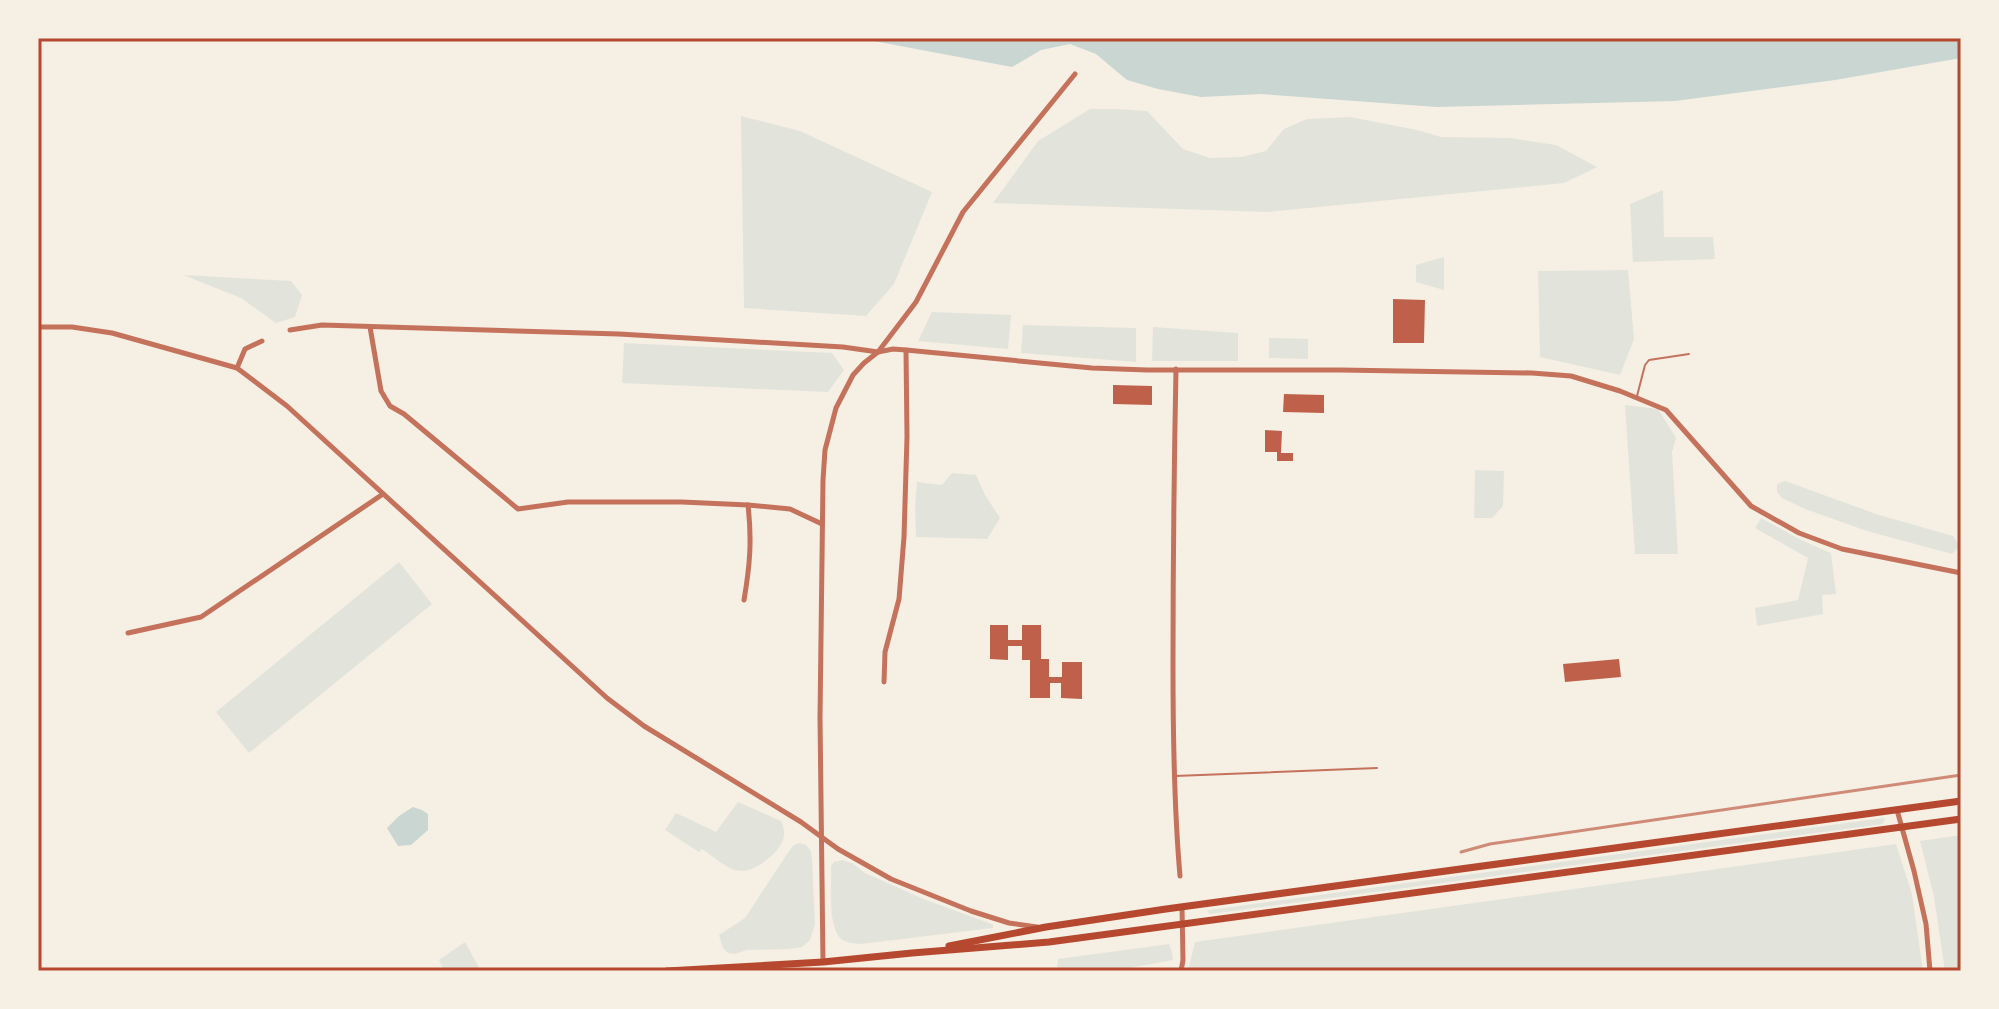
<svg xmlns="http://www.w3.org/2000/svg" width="1999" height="1009" font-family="'Nunito Sans',sans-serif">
<rect width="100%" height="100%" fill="#f6efe4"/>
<g fill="#e2e4dc">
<path d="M 1090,109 L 1117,109 L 1147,111 L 1183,149 L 1210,158 L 1241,157 L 1266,151 L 1284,129 L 1307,119 L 1350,117 L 1417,130 L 1441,137 L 1509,138 L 1556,145 L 1597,167 L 1564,183 L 1268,212 L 993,203 L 1038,141 Z"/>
<path d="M 741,116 L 800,131 L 932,192 L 894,284 L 866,316 L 744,308 Z"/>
<path d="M 1663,190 L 1664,237 L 1713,237 L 1715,259 L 1633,262 L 1630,204 Z"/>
<path d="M 1444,257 L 1444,290 L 1416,282 L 1416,265 Z"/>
<path d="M 1628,270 L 1634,339 L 1620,375 L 1540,357 L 1538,271 Z"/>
<path d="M 183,275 L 291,281 L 302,295 L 295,317 L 276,323 L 241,298 Z"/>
<path d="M 932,312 L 1011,315 L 1008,349 L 918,341 Z"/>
<path d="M 1023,325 L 1136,328 L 1136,362 L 1021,353 Z"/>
<path d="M 1153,327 L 1238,333 L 1238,361 L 1152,361 Z"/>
<path d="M 1269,338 L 1308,339 L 1308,359 L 1269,358 Z"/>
<path d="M 624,343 L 832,353 L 844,370 L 828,392 L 622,383 Z"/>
<path d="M 1625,405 L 1658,409 L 1676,438 L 1672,452 L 1678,554 L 1635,554 Z"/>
<path d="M 1475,470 L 1504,471 L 1503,506 L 1492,518 L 1474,518 Z"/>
<path d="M 952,473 L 976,475 L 985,495 L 1000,518 L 987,539 L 916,537 L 915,508 L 917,482 L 942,485 Z"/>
<path d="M 1785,481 L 1879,515 L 1953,536 L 1958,543 L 1958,548 L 1952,554 L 1867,531 L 1805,509 L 1782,498 L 1777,492 L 1777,484 Z"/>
<path d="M 1761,518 L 1803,541 L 1831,553 L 1836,594 L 1822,595 L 1823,614 L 1757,626 L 1755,608 L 1798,600 L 1808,558 L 1755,528 Z"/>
<path d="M 399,562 L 432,604 L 249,753 L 216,712 Z"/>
<path d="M 738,802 L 781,821 C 784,827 785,834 783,840 C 777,855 752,875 735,870 C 726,868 710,854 702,849 L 699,852 L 665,830 L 676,813 L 716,832 Z"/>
<path d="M 1883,818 L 1885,819 L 1883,824 L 1210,914 L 1207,911 L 1209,910 Z"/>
<path d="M 1961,835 L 1961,971 L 1945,971 L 1934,897 L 1920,841 Z"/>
<path d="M 799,843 L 806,845 L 811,851 L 812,859 L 815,924 L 810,940 L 802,947 L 789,949 L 747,950 L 735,954 L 728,953 L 723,948 L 719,935 L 745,918 L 787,854 L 794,845 Z"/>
<path d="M 1896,844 L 1912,894 L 1923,971 L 1188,971 L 1195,942 Z"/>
<path d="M 842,860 L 852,863 L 865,873 L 926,900 L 989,923 L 993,925 L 993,928 L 861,944 C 854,943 846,943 841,939 C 827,925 832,885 831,866 L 834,862 Z"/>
<path d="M 465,942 L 481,971 L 444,971 L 439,960 Z"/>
<path d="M 1169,944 L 1172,952 L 1173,960 L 1113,971 L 1057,971 L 1058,959 Z"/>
</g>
<g fill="#c9d6d2">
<path d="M 858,38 L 1961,38 L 1961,58 L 1835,80 L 1675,101 L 1437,107 L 1261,94 L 1201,97 L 1158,89 L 1127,80 L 1096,54 L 1070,44 L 1041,50 L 1012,67 Z"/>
<path d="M 413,807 L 422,810 L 428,814 L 428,830 L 411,845 L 398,846 L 387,828 L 399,816 Z"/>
</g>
<g fill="#bf614a">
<path d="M 1393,299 L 1425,300 L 1424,343 L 1393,343 Z"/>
<path d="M 1113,385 L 1152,386 L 1152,405 L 1113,404 Z"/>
<path d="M 1284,394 L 1324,395 L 1324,413 L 1283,412 Z"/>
<path d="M 1265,430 L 1282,431 L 1281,453 L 1293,453 L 1293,461 L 1277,461 L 1277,452 L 1265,452 Z"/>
<path d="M 990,625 L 1008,625 L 1008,640 L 1022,640 L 1022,625 L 1041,625 L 1041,659 L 1049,659 L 1049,677 L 1062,677 L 1062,662 L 1082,662 L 1082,699 L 1061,698 L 1061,683 L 1050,683 L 1050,698 L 1030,698 L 1030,660 L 1022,660 L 1022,646 L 1008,646 L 1008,660 L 990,659 Z"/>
<path d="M 1619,659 L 1621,677 L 1565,682 L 1563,664 Z"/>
</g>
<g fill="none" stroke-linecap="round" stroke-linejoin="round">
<g stroke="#c5725c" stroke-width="2">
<path d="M 1637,396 L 1645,365 L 1649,360 L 1689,354"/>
<path d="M 1175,776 L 1377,768"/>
</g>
<g stroke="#c5725c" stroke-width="5">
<path d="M 38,327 L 72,327 L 112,333 L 237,368 L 287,406 L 607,698 L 644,726 L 801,822 L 838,849 L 891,879 L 971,911 L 1009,923 L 1037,927"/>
<path d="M 370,327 L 381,391 L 390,406 L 404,414 L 518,509 L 568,502 L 682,502 L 748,505 L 790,509 L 822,524"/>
<path d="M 290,330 L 322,325 L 619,334 L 843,347 L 878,352 L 893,349 L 906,350 L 1092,368 L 1147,370 L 1340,370 L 1532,373 L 1571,376 L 1620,391 L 1666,410 L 1751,506 L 1799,533 L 1842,549 L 1961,573"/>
<path d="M 237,368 L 245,349 L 262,341"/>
<path d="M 1176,369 C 1174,469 1173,569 1173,668 C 1173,738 1174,807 1180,876"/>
<path d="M 744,600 C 750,565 752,540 748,505"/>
<path d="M 128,633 L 201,617 L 383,494"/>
<path d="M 884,682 L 885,652 L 899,599 L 904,537 L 907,437 L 906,350"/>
<path d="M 1897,810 L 1914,871 L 1926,924 L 1930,971"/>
<path d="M 823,962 L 820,718 L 823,480 L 825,450 L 836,408 L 853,375 L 864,363 L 878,352 L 916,302 L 963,212 L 1075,74"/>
<path d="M 1181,971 L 1183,960 L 1182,907"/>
</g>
<g stroke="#b5482f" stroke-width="7">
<path d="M 949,946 L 1046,927 L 1166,909 L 1961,801"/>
<path d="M 667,971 L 823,962 L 912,953 L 1049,942 L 1961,819"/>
</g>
<path stroke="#cf8b77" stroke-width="3" d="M 1461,852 L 1490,844 L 1961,775"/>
</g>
<rect width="1999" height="1009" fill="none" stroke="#f6efe4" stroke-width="80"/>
<rect x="40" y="40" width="1919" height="929" fill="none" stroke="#b5482f" stroke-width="3"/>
</svg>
